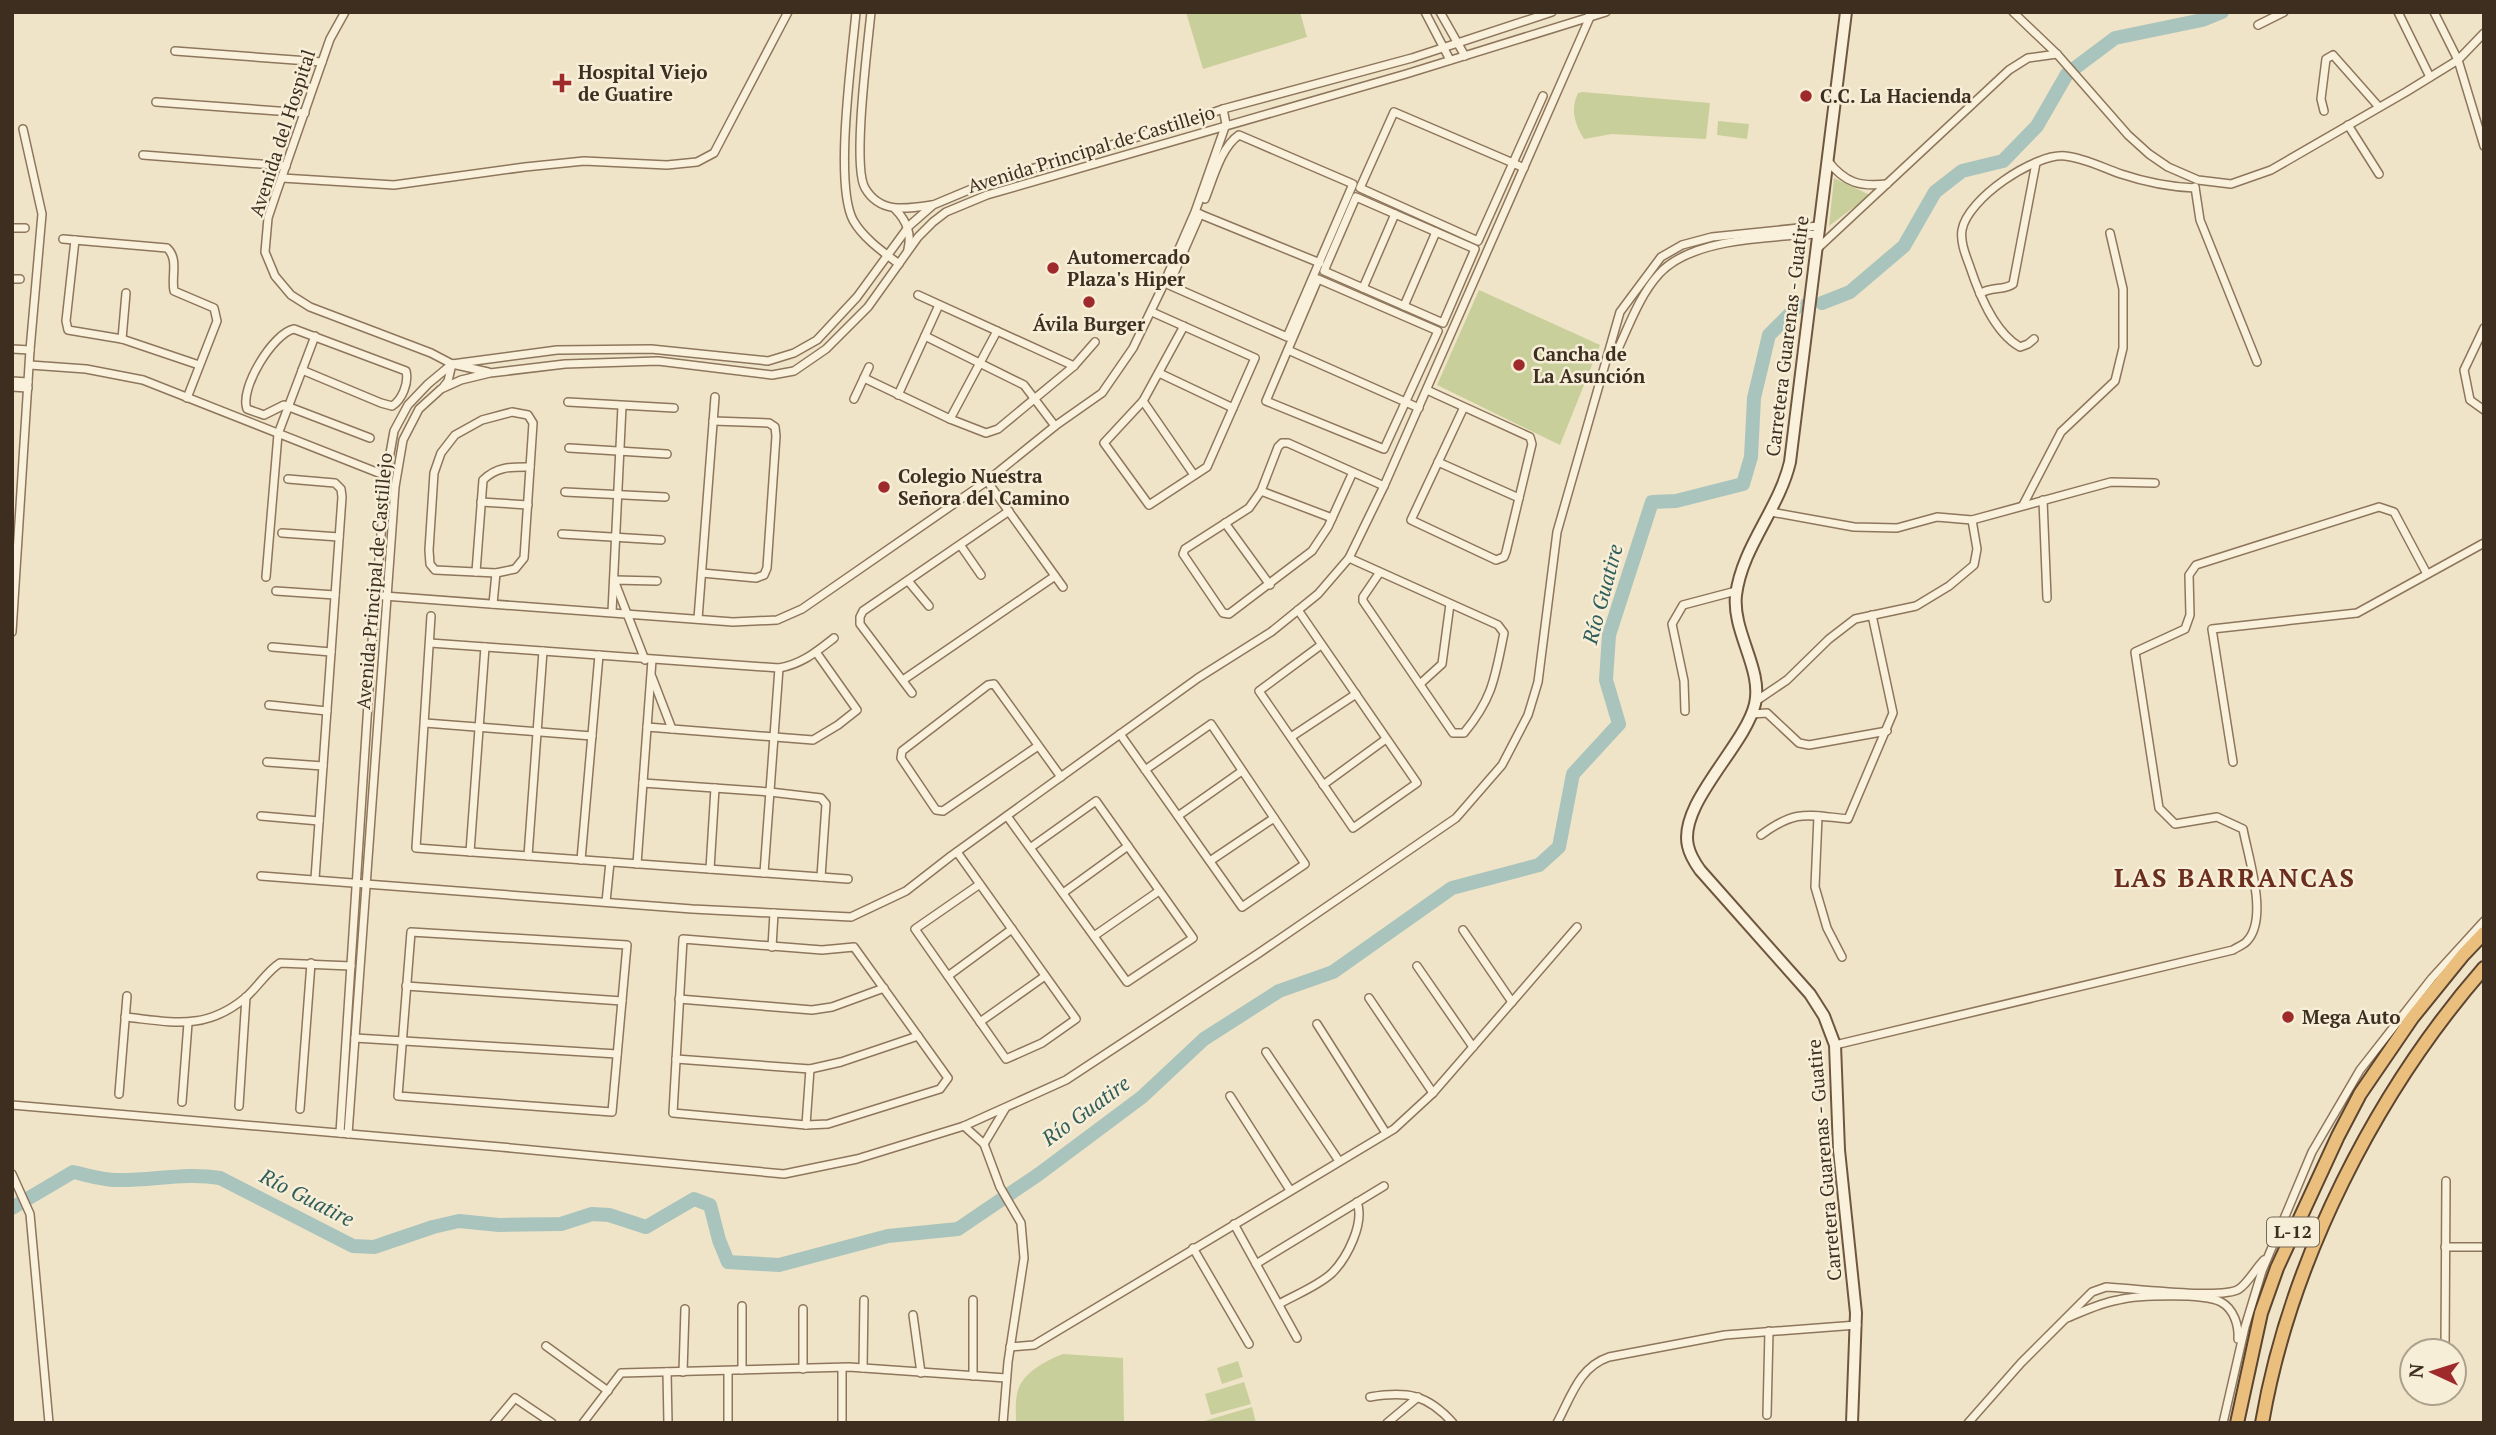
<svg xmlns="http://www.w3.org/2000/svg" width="2496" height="1435" font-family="'PT Serif',serif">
<rect width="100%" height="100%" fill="#f0e4c8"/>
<g fill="#c9cf9b">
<path d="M 1186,12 L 1300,12 L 1307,37 L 1203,69 Z"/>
<path d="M 1583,92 L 1710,103 L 1706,139 L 1612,134 L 1584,139 C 1575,124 1570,110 1578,93 Z"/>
<path d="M 1718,121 L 1749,124 L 1747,139 L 1717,135 Z"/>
<path d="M 1834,178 L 1870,195 L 1829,226 Z"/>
<path d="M 1479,290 L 1600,345 L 1560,445 L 1437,385 Z"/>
<path d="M 1063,1354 L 1123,1358 L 1124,1423 L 1016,1423 C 1016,1414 1015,1403 1017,1394 C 1021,1373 1045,1361 1063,1354 Z"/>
<path d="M 1238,1361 L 1243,1377 L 1222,1384 L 1217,1368 Z"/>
<path d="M 1244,1382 L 1251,1404 L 1211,1415 L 1205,1394 Z"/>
<path d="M 1252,1407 L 1256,1423 L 1201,1423 L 1201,1422 Z"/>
</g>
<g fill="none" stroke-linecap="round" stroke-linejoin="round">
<g stroke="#a9c4bc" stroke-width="14">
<path d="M 1822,303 L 1850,292 L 1904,246 L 1935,192 L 1962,171 L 2003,161 L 2037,126 L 2067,74 L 2115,38 L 2202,20 L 2222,12"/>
<path d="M 12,1208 L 73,1172 C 87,1175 102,1180 116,1180 C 151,1181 185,1172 220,1178 L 353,1246 L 374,1247 L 433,1227 L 459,1221 L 499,1225 L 561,1224 L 592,1214 L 609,1215 L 646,1227 L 694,1199 L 710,1205 L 719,1240 L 728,1262 L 779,1265 L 888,1236 L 958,1229 L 1039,1174 L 1142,1097 L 1204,1039 L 1279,991 L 1333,972 L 1452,888 L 1539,865 L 1559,847 L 1573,774 L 1619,724 L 1606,680 L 1609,635 L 1652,502 L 1676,501 L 1743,484 L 1751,457 L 1754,398 L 1769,335 L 1799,305"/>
</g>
<g stroke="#8d765c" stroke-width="10">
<g id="minor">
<path d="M 345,12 L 330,39 L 277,191 L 268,218 L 265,252 L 275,276 L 291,295 L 310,307 L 431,353 L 452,364 L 488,372"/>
<path d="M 856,12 C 852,58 834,183 853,220 C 863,238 883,252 899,264"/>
<path d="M 871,12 C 868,44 852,166 865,188 C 880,214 907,209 932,205"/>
<path d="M 1425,12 L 1450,60"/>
<path d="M 1440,12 L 1465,56"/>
<path d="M 2013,12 L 2057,54 L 2128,135 L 2149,154 L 2168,167 L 2198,180 L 2231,184 L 2271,170 L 2406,92 L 2458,60 L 2484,33"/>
<path d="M 2398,12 L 2430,77"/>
<path d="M 2434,12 L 2458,60 L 2484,146"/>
<path d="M 2258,25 L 2284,12"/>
<path d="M 175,51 L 322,62"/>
<path d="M 156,102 L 305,113"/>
<path d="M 2324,111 L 2321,99 L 2326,59 L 2333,55 L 2379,107"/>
<path d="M 2348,125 L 2379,174"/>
<path d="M 143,155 L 286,166"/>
<path d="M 1828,161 C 1845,183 1860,187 1887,184"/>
<path d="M 1524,168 L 1513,163 L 1394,112 L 1360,188 L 1478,241 L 1543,96"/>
<path d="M 282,178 L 394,185 L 525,167 L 584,161 L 667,165 L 697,162 L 714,153 L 788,12"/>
<path d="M 2195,187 L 2200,220 L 2257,362"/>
<path d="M 1356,197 L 1475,249 L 1443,323 L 1324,271 Z"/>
<path d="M 895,209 C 906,220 912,233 908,249"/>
<path d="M 1197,213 L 1320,263"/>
<path d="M 1200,214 L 1169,285 L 1287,337 L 1353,184 L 1239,135 C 1221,147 1213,179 1205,199"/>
<path d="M 12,228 L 25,228"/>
<path d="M 63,239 L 167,248 C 179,259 171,276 174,291 L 214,308 L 217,321 L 187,398"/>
<path d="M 75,240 L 66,321 L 68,330 L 122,339 L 199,365"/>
<path d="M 1817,249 L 2009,70 L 2028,58 L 2057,54"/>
<path d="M 12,279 L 20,279"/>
<path d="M 1318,279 L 1438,331 L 1384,449 L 1266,401 Z"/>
<path d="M 1363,288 L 1395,214"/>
<path d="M 1980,294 C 1990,286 2004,291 2013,284 L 2036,163"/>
<path d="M 918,295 L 1074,366"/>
<path d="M 1404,306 L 1436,232"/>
<path d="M 1152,312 L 1255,358 L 1207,467 L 1149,505 L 1104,443 L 1143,401 L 1184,326"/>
<path d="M 2484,328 L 2464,370 L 2470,400 L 2484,410"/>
<path d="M 925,336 L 1024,385 L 1055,426"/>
<path d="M 122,339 L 126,293"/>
<path d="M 2034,339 L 2028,344 L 2020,347 C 1994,332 1979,294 1970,267 C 1966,256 1960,242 1962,230 C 1967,199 2035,153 2065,156 C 2085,158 2103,168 2121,174 C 2145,182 2170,187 2195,188"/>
<path d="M 12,349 L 30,350"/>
<path d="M 1288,350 L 1419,408"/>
<path d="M 1609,352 L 1618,349 C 1630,323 1640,295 1659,274 C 1691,238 1772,237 1818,234"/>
<path d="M 30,365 L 86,369 L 143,380 L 389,477"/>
<path d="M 302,370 L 381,403 L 392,406 C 402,400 409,383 406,371 L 294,329 C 273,333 239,389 247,409 L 264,415 L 284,405 L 370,438"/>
<path d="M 1159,373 L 1233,408"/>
<path d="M 864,378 L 950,419 L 986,433 L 998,429 L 1074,366 L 1095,342"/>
<path d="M 12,381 L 28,382"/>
<path d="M 444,386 L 448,381 L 452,364"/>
<path d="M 12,387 L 28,388"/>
<path d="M 1427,390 L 1530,437 L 1532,444 L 1506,552 L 1504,557 L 1496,560 L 1411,520 L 1464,407"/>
<path d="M 898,395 L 939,305"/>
<path d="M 854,399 L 869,367"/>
<path d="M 1143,401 L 1194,475"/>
<path d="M 568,402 L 674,408"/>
<path d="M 512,412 L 528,415 L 533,423 L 524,558 L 515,569 L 496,573 L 435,570 L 430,564 L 429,550 L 434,473 L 441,453 L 455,435 L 482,420 Z"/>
<path d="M 950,419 L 997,331"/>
<path d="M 569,448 L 667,454"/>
<path d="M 1438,462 L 1519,498"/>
<path d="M 1353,472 L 1328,527 L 1312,551 L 1229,614 L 1223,613 L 1183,554 L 1185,549 L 1249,508 L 1261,491 L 1278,447 L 1282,443 L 1288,443 L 1384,486"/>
<path d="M 288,479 L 335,483 L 341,489 L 342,497 L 315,879"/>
<path d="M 987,481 L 1063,587"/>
<path d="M 1261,491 L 1332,518"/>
<path d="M 565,492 L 665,497"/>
<path d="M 2043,500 L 2047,598"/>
<path d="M 481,502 L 528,505"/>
<path d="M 2023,505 L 2061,432 L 2115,381 L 2123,348 L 2123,289 L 2110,233"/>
<path d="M 1771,512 L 1854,527 L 1897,528 L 1937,517 L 1972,520 L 2111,482 L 2155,483"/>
<path d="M 1225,523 L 1270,585"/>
<path d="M 282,533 L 339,537"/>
<path d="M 562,534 L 661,540"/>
<path d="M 961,546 L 981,575"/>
<path d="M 1349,558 L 1498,625 L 1504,633 C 1495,677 1493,698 1464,733 L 1453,733 L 1363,601 L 1363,597 L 1380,572"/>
<path d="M 476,572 L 483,480 C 497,466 512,467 530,467"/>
<path d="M 702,573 L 756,578 L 764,575 L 767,568 L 776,436 L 775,427 L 769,423 L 713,421"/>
<path d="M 266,577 L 278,434 L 315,336"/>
<path d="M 909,582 L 929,606"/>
<path d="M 276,591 L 335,595"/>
<path d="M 384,596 L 733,622 L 777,620 L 802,609 L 987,481 L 1055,426 L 1102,393 L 1133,348 L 1161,290 L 1195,212 L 1226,124 L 1223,109"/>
<path d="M 493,604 L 496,573"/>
<path d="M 1298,610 L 1417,783 L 1353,828 L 1259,691 L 1321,645"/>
<path d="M 612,612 L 622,406"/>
<path d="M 431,616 L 416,848 L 848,879"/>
<path d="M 698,619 L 715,397"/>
<path d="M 12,632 L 30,350 L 42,214 L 23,129"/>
<path d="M 430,643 L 779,668 C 802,664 816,652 834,638"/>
<path d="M 272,647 L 331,652"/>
<path d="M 645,660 L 614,580 L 657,581"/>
<path d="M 652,677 L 672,729"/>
<path d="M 903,680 L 1055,576"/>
<path d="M 1420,684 L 1442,664 L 1450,604"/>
<path d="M 912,693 L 860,624 L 860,617 L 863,611 L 1009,511"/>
<path d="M 1756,701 L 1787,680 L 1829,639 L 1855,619 L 1916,606 L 1949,586 L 1974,565 L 1977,549 L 1972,520"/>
<path d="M 269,705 L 327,711"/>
<path d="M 1685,711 L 1684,681 L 1672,624 L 1683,605 L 1736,591"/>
<path d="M 1752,714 L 1767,713 L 1799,743 L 1809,745 L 1887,731"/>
<path d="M 425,723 L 592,736"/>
<path d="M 647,727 L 813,740 L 838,725 L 857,710 L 816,652"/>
<path d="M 1120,734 L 1242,907 L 1305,864 L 1211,724 L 1145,770"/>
<path d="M 1291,737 L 1356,694"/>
<path d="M 1038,746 L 943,811 L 936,810 L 901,758 L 902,751 L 988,685 L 994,684 L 1061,777"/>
<path d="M 267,762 L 323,766"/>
<path d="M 2233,762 L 2212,629 L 2357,613 L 2484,543"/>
<path d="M 643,783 L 770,792 L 821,798 L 826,804 L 821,877"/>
<path d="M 1323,785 L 1386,739"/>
<path d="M 261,816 L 319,821"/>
<path d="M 1007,816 L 1127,982 L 1193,938 L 1096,801 L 1030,848"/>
<path d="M 1178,816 L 1242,771"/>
<path d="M 1818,816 L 1815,887 L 1827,928 L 1842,957"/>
<path d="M 1761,835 C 1796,809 1807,815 1848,819 L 1893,713 L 1872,615"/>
<path d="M 470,852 L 485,647"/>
<path d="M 957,852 L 1076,1019 L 1042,1043 L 1006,1059 L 915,929 L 980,884"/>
<path d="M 528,856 L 543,651"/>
<path d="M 581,860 L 599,655"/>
<path d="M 1210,861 L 1274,818"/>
<path d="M 637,864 L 652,660"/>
<path d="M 710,869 L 715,788"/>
<path d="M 764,873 L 779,668"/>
<path d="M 261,876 L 692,909 L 851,917 L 906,891 L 951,856 L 1198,678 L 1271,632 L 1318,594 L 1349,558 L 1384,486 L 1590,17 L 1589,12"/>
<path d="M 1063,893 L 1128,846"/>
<path d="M 606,902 L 610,862"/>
<path d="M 1463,930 L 1512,1002"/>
<path d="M 411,932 L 627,945 L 612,1112 L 398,1096 Z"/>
<path d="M 1094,936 L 1159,891"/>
<path d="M 683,939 L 822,950 L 854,947 L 948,1078 L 940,1089 L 828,1124 L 806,1125 L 673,1113 Z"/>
<path d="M 772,947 L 774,913"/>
<path d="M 1417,966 L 1473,1047"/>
<path d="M 948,976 L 1012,929"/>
<path d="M 406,986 L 622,1001"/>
<path d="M 1369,998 L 1433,1093"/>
<path d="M 679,999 L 812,1010 L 832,1007 L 884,988"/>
<path d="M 125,1017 C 173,1022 205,1031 245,998 C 258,987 266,972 280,963 L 351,966"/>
<path d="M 980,1022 L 1045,976"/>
<path d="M 1317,1024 L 1386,1133"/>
<path d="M 355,1038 L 617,1054"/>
<path d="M 1835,1045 L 2233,950 C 2237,947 2244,945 2247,941 C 2269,918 2248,857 2243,829 L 2217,817 L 2175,824 L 2159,808 L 2135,652 L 2185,629 L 2190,615 L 2189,575 L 2196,565 L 2379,507 L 2394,512 L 2427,574"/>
<path d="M 1266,1052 L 1339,1161"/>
<path d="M 676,1059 L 810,1069 L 841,1062 L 918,1036"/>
<path d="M 119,1094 L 127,996"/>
<path d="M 1230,1096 L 1290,1190"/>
<path d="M 182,1102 L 188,1023"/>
<path d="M 12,1105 L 501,1147 L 784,1174 L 857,1159 L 964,1126 L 1066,1080 L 1259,953 L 1456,818 L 1502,765 L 1528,715 L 1538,682 L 1557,532 L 1620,312 L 1661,257 L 1682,245 L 1712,237 L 1818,226"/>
<path d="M 239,1106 L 246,997"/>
<path d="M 300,1109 L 311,963"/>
<path d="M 806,1125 L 810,1069"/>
<path d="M 964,1126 L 984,1144 L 1000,1187 L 1021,1223 L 1024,1258 L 1008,1362 L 1003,1423"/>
<path d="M 340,1133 L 372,642 L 386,476 L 394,431 L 408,405 L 428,384 L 452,364 L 557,350 L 651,349 L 768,361 L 794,353 L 817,340 L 857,297 L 909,226 L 933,205 L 988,182 L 1171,127 L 1223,109 L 1412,58 L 1552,12"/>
<path d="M 348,1134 L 395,487 L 403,440 L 419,409 L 441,389 L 461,380 L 490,373 L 565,364 L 658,361 L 772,375 L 794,371 L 826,349 L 868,307 L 918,237 L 933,222 L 946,212 L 987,195 L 1406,74 L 1606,12"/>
<path d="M 984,1144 L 1005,1109"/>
<path d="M 12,1174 L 30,1214 L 49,1423"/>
<path d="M 1234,1224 L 1297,1338"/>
<path d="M 2445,1247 L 2484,1247"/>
<path d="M 1193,1248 L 1249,1344"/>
<path d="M 1256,1264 L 1384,1186"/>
<path d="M 973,1300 L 973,1376"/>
<path d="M 1279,1304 C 1295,1295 1318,1286 1332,1273 C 1347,1258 1365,1223 1357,1202"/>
<path d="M 742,1306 L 742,1370"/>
<path d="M 803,1309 L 803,1369"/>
<path d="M 913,1315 L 921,1373"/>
<path d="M 2067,1318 C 2084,1311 2100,1303 2118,1300 C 2138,1295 2204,1293 2221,1302 C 2234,1309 2239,1326 2238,1339"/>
<path d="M 546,1346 L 608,1391"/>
<path d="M 1010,1347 L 1034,1345 L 1394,1129 L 1433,1093 L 1577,927"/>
<path d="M 2445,1351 L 2446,1181"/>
<path d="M 863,1368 L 864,1300"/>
<path d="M 667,1372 L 668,1423"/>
<path d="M 683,1372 L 685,1309"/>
<path d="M 1370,1397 C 1407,1391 1427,1394 1453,1423"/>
<path d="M 1767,1415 L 1769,1331"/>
<path d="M 494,1423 L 515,1398 L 552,1423"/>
<path d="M 583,1423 L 621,1373 L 849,1367 L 1006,1378"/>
<path d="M 728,1423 L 728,1371"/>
<path d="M 842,1423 L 842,1368"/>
<path d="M 1387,1423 L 1418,1397"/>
<path d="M 1557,1423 C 1571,1397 1579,1367 1609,1357 L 1725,1335 L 1857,1325"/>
<path d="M 1968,1423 L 2021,1363 L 2092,1292 L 2106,1287 C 2130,1288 2222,1300 2239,1289 C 2248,1283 2256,1268 2264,1260"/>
<path d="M 2223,1423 L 2245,1327 L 2262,1271 L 2312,1152 L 2360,1070 L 2432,978 L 2484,921"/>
</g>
</g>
<g stroke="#6f573f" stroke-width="14">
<path id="secondary" d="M 1846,12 L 1790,462 C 1779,509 1742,547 1736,595 C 1732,632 1763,669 1755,704 C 1745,746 1678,804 1688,846 C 1690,855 1695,863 1700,870 L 1810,994 L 1824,1016 L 1835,1045 L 1839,1150 L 1856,1313 L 1852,1423"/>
</g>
<g stroke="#5b4430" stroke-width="16">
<g id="trunk">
<path d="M 2237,1423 L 2261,1313 L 2277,1268 L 2338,1136 L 2360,1094 L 2412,1018 L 2463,955 L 2484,933"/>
<path d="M 2262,1423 C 2290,1261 2376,1092 2484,968"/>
</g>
</g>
<use href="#minor" stroke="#faf1dc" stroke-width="7"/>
<use href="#secondary" stroke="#faf1dc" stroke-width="10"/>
<use href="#trunk" stroke="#eabe7c" stroke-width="12"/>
</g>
<g fill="#9e2a2b" stroke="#f7eed8" stroke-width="2.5">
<path d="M558.5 72.5h7v7h7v7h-7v7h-7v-7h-7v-7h7z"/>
<circle cx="1806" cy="96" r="7"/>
<circle cx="1053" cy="268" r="7"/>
<circle cx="1089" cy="302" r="7"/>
<circle cx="1519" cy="365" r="7"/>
<circle cx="884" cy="487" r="7"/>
<circle cx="2288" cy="1017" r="7"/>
</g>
<g text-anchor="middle" stroke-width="5" stroke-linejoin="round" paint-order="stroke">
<rect fill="#f7eed8" stroke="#756857" stroke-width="2" x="2267" y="1217.5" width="52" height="29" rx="5"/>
<g font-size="18" font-weight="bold" fill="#3d2e20">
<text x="2293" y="1238">L-12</text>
</g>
<g font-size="19" font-weight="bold" fill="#3d2e20" stroke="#f7eed8" text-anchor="start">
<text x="578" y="79">Hospital Viejo<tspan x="578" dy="22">de Guatire</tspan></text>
<text x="1820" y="103">C.C. La Hacienda</text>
<text x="1067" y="264">Automercado<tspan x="1067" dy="22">Plaza's Hiper</tspan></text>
<text x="1089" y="331" text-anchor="middle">Ávila Burger</text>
<text x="1533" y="361">Cancha de<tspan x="1533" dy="22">La Asunción</tspan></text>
<text x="898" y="483">Colegio Nuestra<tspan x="898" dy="22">Señora del Camino</tspan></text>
<text x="2302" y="1024">Mega Auto</text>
</g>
<g font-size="19" fill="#3d2e20" stroke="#f7eed8">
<text transform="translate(282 133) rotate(-72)" y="7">Avenida del Hospital</text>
<text transform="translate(1091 149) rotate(-17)" y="7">Avenida Principal de Castillejo</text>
<text transform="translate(1787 336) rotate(-83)" y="7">Carretera Guarenas - Guatire</text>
<text transform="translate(374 581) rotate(-85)" y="7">Avenida Principal de Castillejo</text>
<text transform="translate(1824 1160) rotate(-95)" y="7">Carretera Guarenas - Guatire</text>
</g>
<g font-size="21" font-style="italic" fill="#2f5d5a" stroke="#f7eed8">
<text transform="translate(1603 594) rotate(-75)" y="7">Río Guatire</text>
<text transform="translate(1086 1111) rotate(-36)" y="7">Río Guatire</text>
<text transform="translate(307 1198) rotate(27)" y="7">Río Guatire</text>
</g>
<g font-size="26" font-weight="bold" letter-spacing="2" fill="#6b2e1e" stroke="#f7eed8">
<text x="2235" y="887">LAS BARRANCAS</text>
</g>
</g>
<rect width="2496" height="1435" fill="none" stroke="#3d2e20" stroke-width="28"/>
<g transform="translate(2433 1372) rotate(274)"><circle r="33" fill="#f7eed8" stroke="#ada18e" stroke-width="2"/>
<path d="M0-5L12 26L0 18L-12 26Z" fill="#9e2a2b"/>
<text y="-10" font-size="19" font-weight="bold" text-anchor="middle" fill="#3d2e20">N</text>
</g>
</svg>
